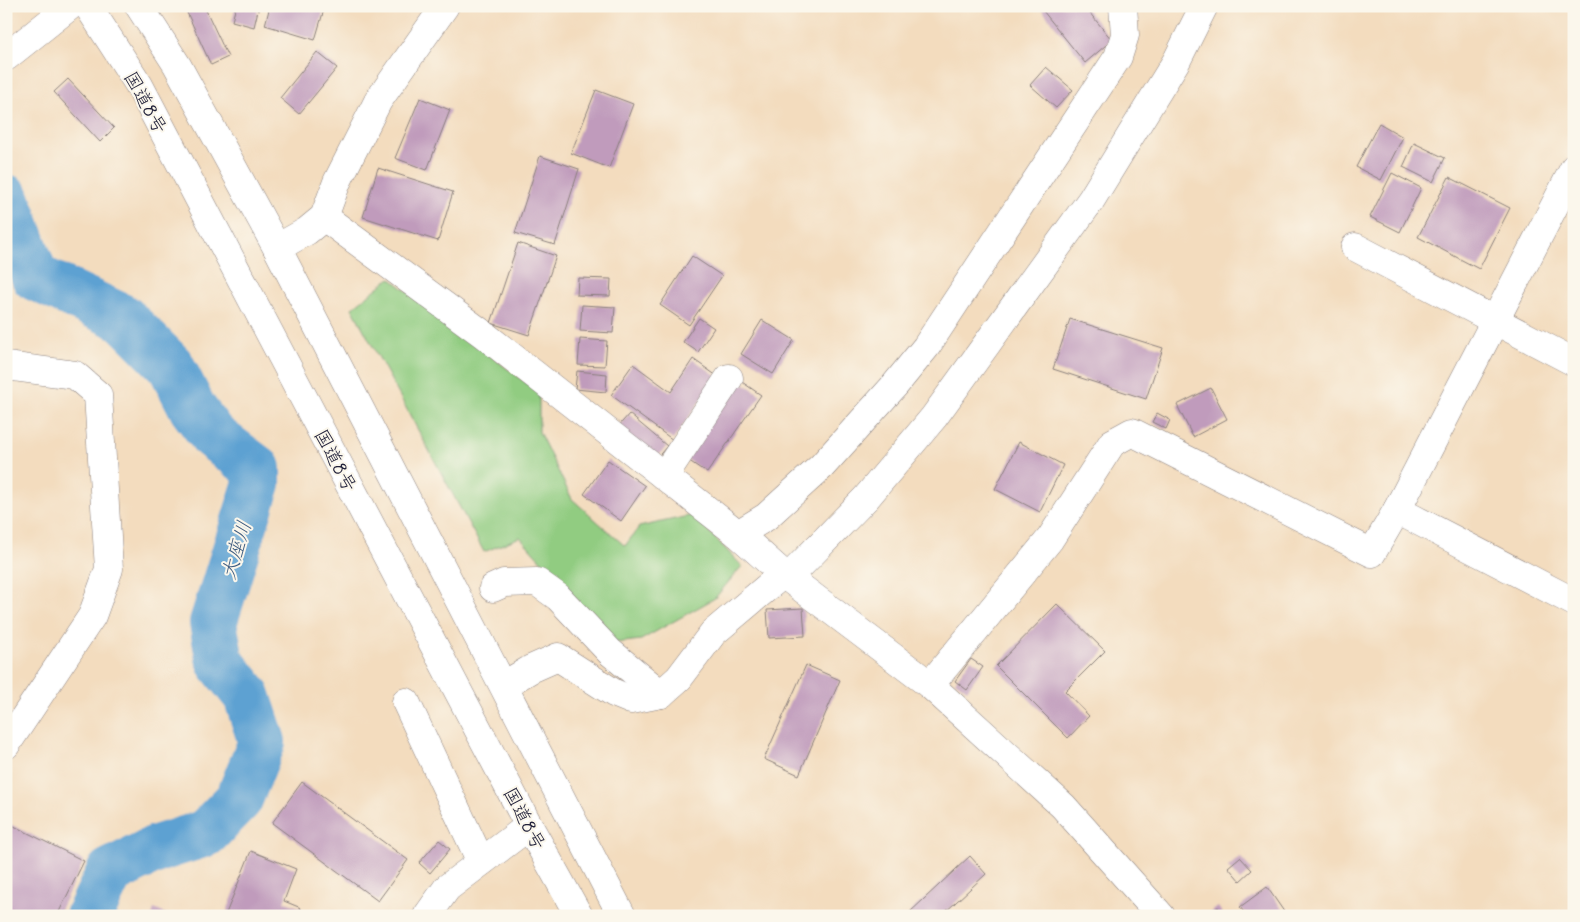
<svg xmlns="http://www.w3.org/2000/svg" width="1580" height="922" font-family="Mynerve,'Klee One',sans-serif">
<rect width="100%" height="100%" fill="#fbf7ec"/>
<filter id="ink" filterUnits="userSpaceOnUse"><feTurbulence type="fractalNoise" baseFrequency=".02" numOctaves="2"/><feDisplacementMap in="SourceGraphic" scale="10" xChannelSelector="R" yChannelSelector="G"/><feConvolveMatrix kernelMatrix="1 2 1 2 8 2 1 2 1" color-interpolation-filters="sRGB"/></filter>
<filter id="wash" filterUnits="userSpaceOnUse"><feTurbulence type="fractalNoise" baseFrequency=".0096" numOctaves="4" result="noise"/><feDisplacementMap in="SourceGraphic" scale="20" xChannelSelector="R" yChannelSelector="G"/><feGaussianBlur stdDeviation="1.12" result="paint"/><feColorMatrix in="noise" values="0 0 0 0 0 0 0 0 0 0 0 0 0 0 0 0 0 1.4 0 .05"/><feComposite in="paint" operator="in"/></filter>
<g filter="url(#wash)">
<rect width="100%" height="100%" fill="#f3dcbe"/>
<path fill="#91cc81" stroke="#5a775e" d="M 390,278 L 539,393 L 539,432 L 572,499 L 625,546 L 639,527 L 693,515 L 742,566 L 715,598 L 641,640 L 615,643 L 520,537 L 484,552 L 352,308 Z"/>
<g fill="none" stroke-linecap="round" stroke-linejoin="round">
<path stroke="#5da1d2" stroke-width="48" d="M 6,198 L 35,277 L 123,318 L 171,366 L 193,409 L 213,436 L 257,469 L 257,483 L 213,623 L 220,662 L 247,696 L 262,742 L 239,799 L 206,833 L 156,849 L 110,872 L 89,916"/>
</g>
<g id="blocks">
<g fill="#c09bbc">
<path d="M 184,6 L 204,6 L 228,57 L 211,65 Z"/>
<path d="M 236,6 L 259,6 L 254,27 L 232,21 Z"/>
<path d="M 270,6 L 325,6 L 315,40 L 265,25 Z"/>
<path d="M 1039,6 L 1084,6 L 1112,40 L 1085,63 Z"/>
<path d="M 317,52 L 337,68 L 299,114 L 280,98 Z"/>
<path d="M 1046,67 L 1073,90 L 1056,108 L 1030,85 Z"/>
<path d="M 68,79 L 114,128 L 100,142 L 54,92 Z"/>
<path d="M 596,90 L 633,104 L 609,168 L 571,153 Z"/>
<path d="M 420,98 L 450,110 L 427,170 L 395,158 Z"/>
<path d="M 1379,123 L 1403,137 L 1381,180 L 1356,167 Z"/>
<path d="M 1414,143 L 1445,158 L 1433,182 L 1403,167 Z"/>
<path d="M 540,156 L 579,169 L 555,245 L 515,233 Z"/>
<path d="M 378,168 L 453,192 L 438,241 L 363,217 Z"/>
<path d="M 1392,173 L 1421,188 L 1400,232 L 1370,217 Z"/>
<path d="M 1449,177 L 1510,208 L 1479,269 L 1418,237 Z"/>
<path d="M 518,243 L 556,256 L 529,335 L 491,323 Z"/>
<path d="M 692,256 L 722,276 L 689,325 L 660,305 Z"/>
<path d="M 578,278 L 611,279 L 610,296 L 577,295 Z"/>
<path d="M 582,305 L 615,307 L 613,333 L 580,331 Z"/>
<path d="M 699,318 L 714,328 L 698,352 L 683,342 Z"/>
<path d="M 1070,319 L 1163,348 L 1146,399 L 1053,369 Z"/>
<path d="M 762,320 L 794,340 L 773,374 L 741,354 Z"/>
<path d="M 580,339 L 607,341 L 605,366 L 578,365 Z"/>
<path d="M 693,359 L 717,376 L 673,440 L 611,395 L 633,364 L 671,392 Z"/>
<path d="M 577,371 L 607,374 L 606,392 L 575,389 Z"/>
<path d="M 739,380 L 761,395 L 707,473 L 685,458 Z"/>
<path d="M 1211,388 L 1227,419 L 1193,437 L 1177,405 Z"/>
<path d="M 1157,413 L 1170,420 L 1166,429 L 1152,422 Z"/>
<path d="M 629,414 L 667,446 L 655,460 L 617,428 Z"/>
<path d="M 1019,442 L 1063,465 L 1040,512 L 995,489 Z"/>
<path d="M 608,460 L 645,486 L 621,521 L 584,494 Z"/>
<path d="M 1057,604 L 1105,651 L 1065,691 L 1089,716 L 1068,738 L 996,666 Z"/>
<path d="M 803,608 L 805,636 L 769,638 L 767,610 Z"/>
<path d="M 971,659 L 983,667 L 967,690 L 955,681 Z"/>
<path d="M 806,665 L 840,680 L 799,775 L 764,759 Z"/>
<path d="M 302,782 L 408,860 L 378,901 L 272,823 Z"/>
<path d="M 6,822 L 84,861 L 57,916 L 9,916 L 6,914 Z"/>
<path d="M 439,840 L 450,849 L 430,873 L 419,863 Z"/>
<path d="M 251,851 L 296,869 L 284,901 L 301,908 L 298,916 L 225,916 Z"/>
<path d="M 970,856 L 986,874 L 941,916 L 912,916 L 909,913 Z"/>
<path d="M 1240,857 L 1252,870 L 1240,881 L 1228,867 Z"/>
<path d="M 1267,887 L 1287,916 L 1247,916 L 1240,907 Z"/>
<path d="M 1218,907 L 1224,916 L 1206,916 Z"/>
<path d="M 154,909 L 171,916 L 152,916 Z"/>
</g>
</g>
</g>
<g filter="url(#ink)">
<use href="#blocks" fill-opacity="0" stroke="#8a7f7c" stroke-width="1"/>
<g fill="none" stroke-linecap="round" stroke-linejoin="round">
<g stroke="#8a7f7c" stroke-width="29">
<g id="minor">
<path d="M 324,217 L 483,334 L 738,534 L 783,574 L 930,685 L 1063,806 L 1161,916"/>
<path d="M 1355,247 L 1574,362"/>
<path d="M 277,248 L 307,231 L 324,217 L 337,182 L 378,101 L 445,6"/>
<path d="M 6,366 L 75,375 L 98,395 L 109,569 L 92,616 L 6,745"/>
<path d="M 664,476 L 729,378"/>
<path d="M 1397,510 L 1574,602"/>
<path d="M 738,534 L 766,517 L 822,466 L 895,385 L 926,347 L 1118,57 L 1125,35 L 1123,6"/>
<path d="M 788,578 L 866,498 L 934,417 L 1091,200 L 1177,60 L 1204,6"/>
<path d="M 493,588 L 504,583 L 537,582 L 558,597 L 610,652 L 661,694"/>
<path d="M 504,685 L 531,669 L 558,657 L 614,693 L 631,700 L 661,694 L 679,678 L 713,633 L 783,574"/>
<path d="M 930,685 L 1050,539 L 1112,443 L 1132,432 L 1372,553 L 1397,510 L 1574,168"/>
<path d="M 406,702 L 481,862"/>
<path d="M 427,916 L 447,888 L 529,826"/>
</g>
</g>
<g stroke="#8a7f7c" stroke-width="29">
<path id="major" d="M 6,57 L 70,6"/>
</g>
<g stroke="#8a7f7c" stroke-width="29">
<g id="highway">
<path d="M 88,6 L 139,85 L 529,826 L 579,916"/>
<path d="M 139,6 L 177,65 L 277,248 L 622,916"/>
</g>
</g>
<use href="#minor" stroke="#fff" stroke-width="28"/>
<use href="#major" stroke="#fff" stroke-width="28"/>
<use href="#highway" stroke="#fff" stroke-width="28"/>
</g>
</g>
<g text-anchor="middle" stroke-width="4" stroke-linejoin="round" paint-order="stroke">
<g font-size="19" fill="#22223b" stroke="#fbf7ec">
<text transform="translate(146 102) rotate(61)" y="7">国道8号</text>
<text transform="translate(336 460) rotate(62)" y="7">国道8号</text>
<text transform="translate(525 818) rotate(62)" y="7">国道8号</text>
</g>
<g font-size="20" font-style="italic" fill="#3d5b7f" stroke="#fbf7ec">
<text transform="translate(236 550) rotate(-73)" y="7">大座川</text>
</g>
</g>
<rect width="1580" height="922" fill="none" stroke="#fbf7ec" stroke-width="25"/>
</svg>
